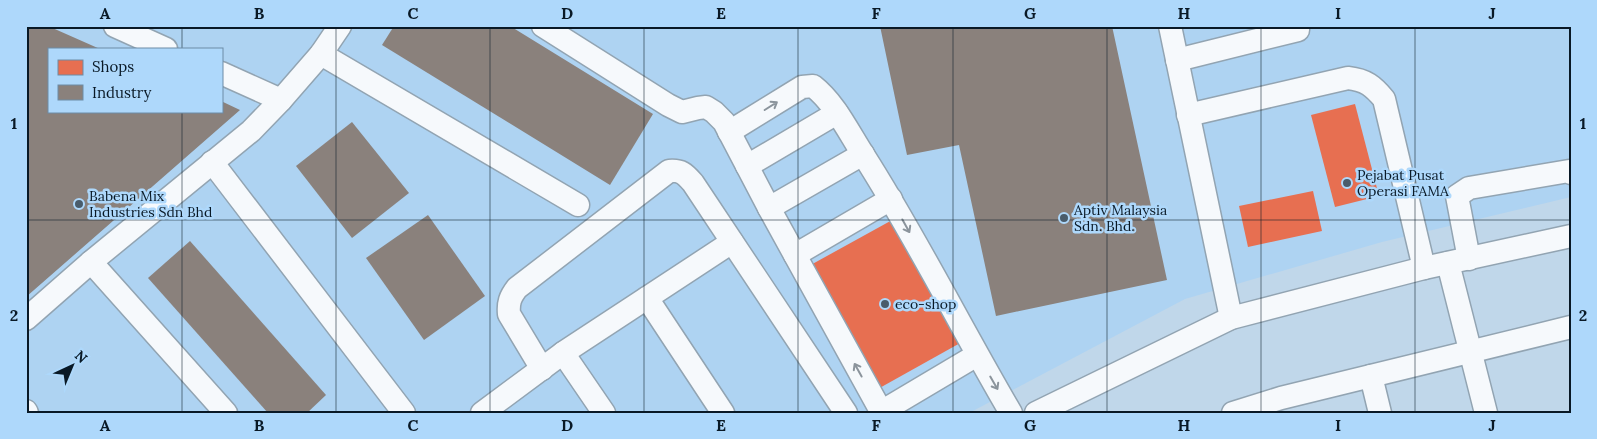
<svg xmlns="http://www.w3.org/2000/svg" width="1597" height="439" font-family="Lora,serif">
<rect width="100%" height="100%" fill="#c0d7ea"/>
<path fill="#aed3f2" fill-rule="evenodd" d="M 26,26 L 1571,26 L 1571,197 L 1382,242 L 1185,299 L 969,413 L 26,413 ZM 49,49 L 221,49 L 221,111 L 49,111 Z"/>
<g fill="#e76f51">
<path d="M 1355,104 L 1379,196 L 1335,207 L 1311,115 Z"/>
<path d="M 1313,191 L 1322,231 L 1248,247 L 1239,206 Z"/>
<path d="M 894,219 L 962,342 L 876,390 L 807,267 Z"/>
</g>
<g fill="#8a817c">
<path d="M 26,26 L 48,26 L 100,49 L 49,49 L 49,111 L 221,111 L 221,101 L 240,110 L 26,297 Z"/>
<path d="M 394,26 L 510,26 L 653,114 L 610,185 L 382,45 Z"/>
<path d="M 880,26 L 1112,26 L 1167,280 L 996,316 L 959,145 L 907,155 Z"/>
<path d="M 352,122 L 409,193 L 352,238 L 296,166 Z"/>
<path d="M 428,215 L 485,296 L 424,340 L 366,258 Z"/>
<path d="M 190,241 L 326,395 L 307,413 L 268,413 L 148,278 Z"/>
</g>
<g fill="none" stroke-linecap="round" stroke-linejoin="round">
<g stroke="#92a4b2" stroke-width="25">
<g id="minor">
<path d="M 115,26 L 166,49"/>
<path d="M 543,26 L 668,105 L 682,112 L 698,108 L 706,107 L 714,112 L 724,122 L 769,208 L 882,413"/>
<path d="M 1170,26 L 1231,318"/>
<path d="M 321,54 L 578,205"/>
<path d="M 1177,60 L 1298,30 L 1298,26"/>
<path d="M 221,73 L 281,100"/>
<path d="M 1188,115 L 1348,78 C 1366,80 1373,86 1384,99 L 1424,268"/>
<path d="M 729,132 L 802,87 L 813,86 C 835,103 849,133 864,156 C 917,239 961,328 1011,413"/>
<path d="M 212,162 L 404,413"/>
<path d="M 747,166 L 837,113"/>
<path d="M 769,208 L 863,154"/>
<path d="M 795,255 L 891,199"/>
<path d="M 1469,259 L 1457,196 L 1469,188 L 1569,171 L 1571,173"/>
<path d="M 91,262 L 226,413"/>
<path d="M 1448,263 L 1486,413"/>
<path d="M 647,298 L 723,413"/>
<path d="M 26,319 L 91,262 L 251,131 L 281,100 L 321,54 L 340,26"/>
<path d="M 563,353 L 604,413"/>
<path d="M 542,369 L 509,314 C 508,303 510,297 517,288 L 669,171 C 682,170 685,174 693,183 L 846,413"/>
<path d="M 1371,376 L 1380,413"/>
<path d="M 26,411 L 27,413"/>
<path d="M 881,412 L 977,355"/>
<path d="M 482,413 L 563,353 L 732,242"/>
<path d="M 1036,413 L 1231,318 L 1424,268 L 1571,236"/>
<path d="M 1233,413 L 1281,398 L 1571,327"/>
</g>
</g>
<use href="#minor" stroke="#f6f9fc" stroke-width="22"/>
</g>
<defs><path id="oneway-shaft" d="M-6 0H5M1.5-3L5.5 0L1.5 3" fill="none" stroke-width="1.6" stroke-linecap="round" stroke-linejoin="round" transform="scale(1.25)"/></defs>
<g stroke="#8b949c">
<use href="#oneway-shaft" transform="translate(771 106) rotate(-32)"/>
<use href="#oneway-shaft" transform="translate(906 226) rotate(61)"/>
<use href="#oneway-shaft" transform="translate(858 370) rotate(-119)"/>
<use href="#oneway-shaft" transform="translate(994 383) rotate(60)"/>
</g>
<path fill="none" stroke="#091926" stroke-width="1" stroke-opacity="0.55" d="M 182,26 L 182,49M 336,26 L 336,413M 490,26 L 490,413M 644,26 L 644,413M 798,26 L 798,413M 953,26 L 953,413M 1107,26 L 1107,413M 1261,26 L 1261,413M 1415,26 L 1415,413M 182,111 L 182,413M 26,220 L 1571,220"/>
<g fill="#495c6b" stroke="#aed8fb" stroke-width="2">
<circle cx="1347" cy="183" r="5"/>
<circle cx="79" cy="204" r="5"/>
<circle cx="1064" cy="218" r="5"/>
<circle cx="885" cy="304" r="5"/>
</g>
<g text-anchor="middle" stroke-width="5" stroke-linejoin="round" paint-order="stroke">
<g font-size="14" fill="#091926" stroke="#aed8fb" text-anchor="start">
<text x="1357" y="180">Pejabat Pusat<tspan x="1357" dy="16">Operasi FAMA</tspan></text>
<text x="89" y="201">Babena Mix<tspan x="89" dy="16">Industries Sdn Bhd</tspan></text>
<text x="1074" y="215">Aptiv Malaysia<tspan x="1074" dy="16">Sdn. Bhd.</tspan></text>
<text x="895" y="309">eco-shop</text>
</g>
</g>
<rect width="1597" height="439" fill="none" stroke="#aed8fb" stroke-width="55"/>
<rect x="48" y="48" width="175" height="65" fill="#aed8fb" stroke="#6c8ca6"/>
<rect x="58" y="60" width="25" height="15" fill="#e76f51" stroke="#6c8ca6"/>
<text x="92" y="72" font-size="15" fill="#091926">Shops</text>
<rect x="58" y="85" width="25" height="15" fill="#8a817c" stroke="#6c8ca6"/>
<text x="92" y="98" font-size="15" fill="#091926">Industry</text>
<g transform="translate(72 366) rotate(44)" stroke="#aed8fb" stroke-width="4" paint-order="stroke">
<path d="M0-4L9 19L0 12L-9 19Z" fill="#091926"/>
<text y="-8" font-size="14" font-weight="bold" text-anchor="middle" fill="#091926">N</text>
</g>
<rect x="28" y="28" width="1542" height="384" fill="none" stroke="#091926" stroke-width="2"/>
<g font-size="16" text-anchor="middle" font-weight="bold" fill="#091926">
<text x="105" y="19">A</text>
<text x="259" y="19">B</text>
<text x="413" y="19">C</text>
<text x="567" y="19">D</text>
<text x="721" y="19">E</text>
<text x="876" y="19">F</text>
<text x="1030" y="19">G</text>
<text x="1184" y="19">H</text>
<text x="1338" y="19">I</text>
<text x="1492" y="19">J</text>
<text x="14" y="129">1</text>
<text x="1583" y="129">1</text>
<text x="14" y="321">2</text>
<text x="1583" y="321">2</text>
<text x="105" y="431">A</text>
<text x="259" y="431">B</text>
<text x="413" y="431">C</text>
<text x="567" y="431">D</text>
<text x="721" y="431">E</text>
<text x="876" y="431">F</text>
<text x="1030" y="431">G</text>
<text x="1184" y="431">H</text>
<text x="1338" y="431">I</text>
<text x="1492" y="431">J</text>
</g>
</svg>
